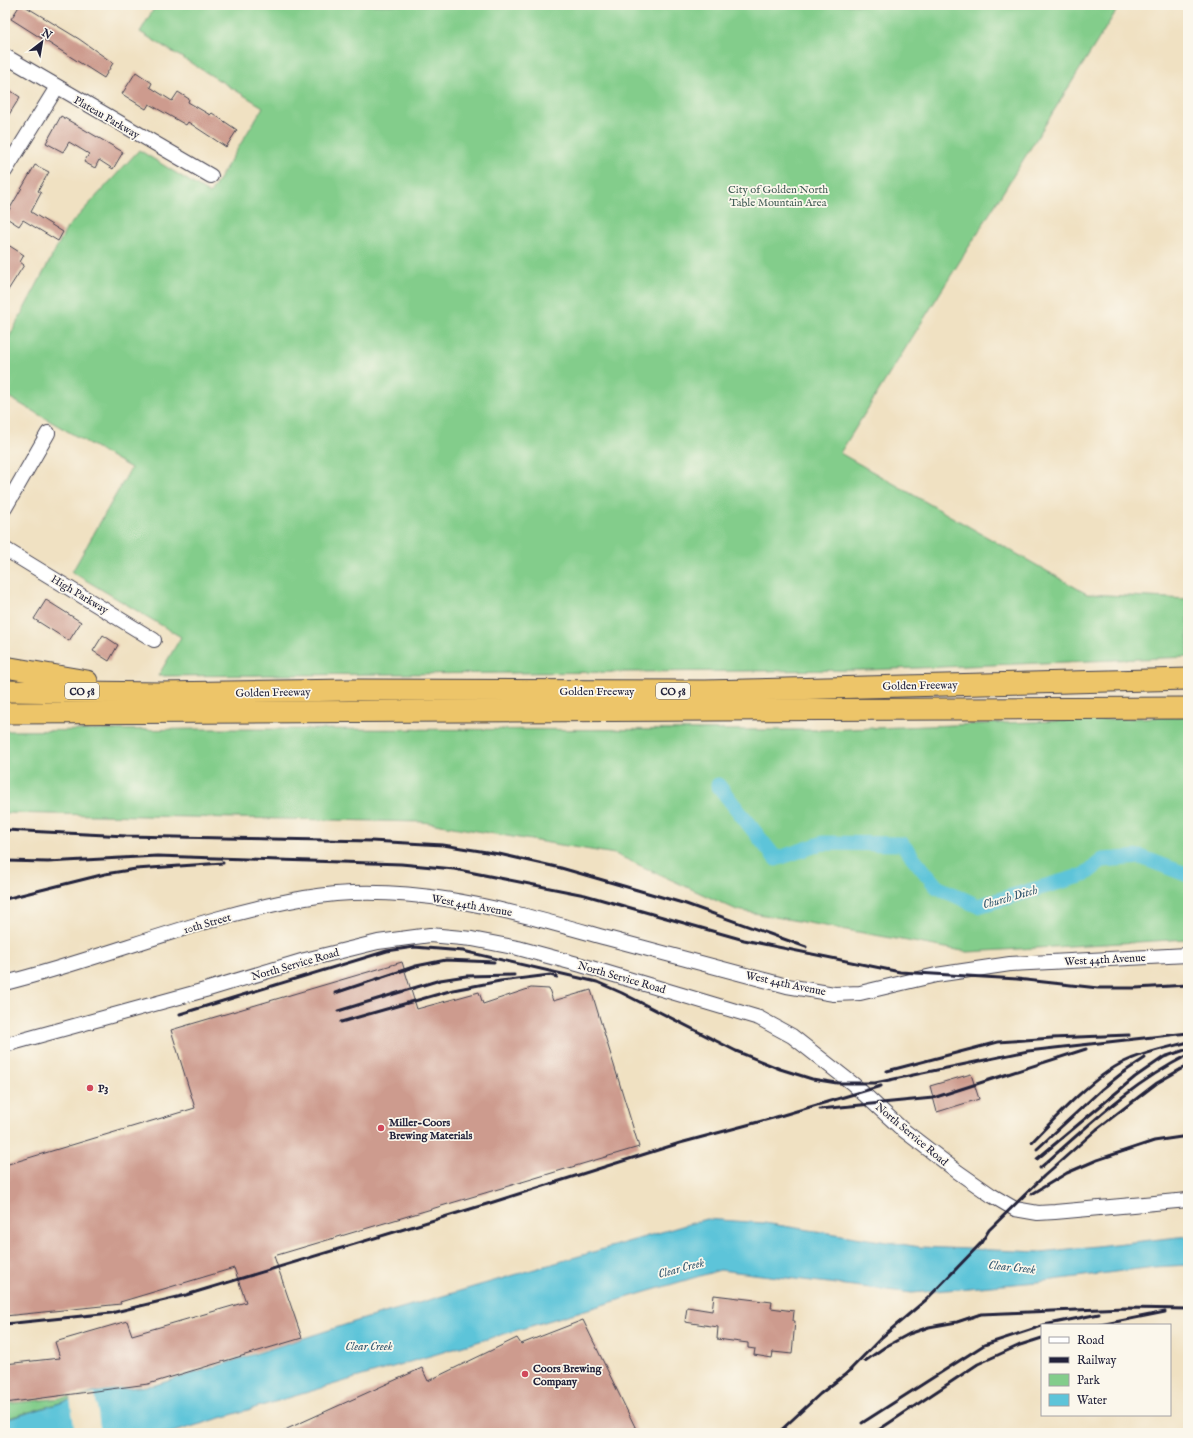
<svg xmlns="http://www.w3.org/2000/svg" width="1193" height="1438" font-family="'IM FELL English',serif">
<rect width="100%" height="100%" fill="#fbf7ec"/>
<filter id="ink" filterUnits="userSpaceOnUse"><feTurbulence type="fractalNoise" baseFrequency=".025" numOctaves="2"/><feDisplacementMap in="SourceGraphic" scale="8" xChannelSelector="R" yChannelSelector="G"/><feConvolveMatrix kernelMatrix="1 2 1 2 8 2 1 2 1" color-interpolation-filters="sRGB"/></filter>
<filter id="wash" filterUnits="userSpaceOnUse"><feTurbulence type="fractalNoise" baseFrequency=".012" numOctaves="4" result="noise"/><feDisplacementMap in="SourceGraphic" scale="16" xChannelSelector="R" yChannelSelector="G"/><feGaussianBlur stdDeviation="0.9" result="paint"/><feColorMatrix in="noise" values="0 0 0 0 0 0 0 0 0 0 0 0 0 0 0 0 0 1.4 0 .05"/><feComposite in="paint" operator="in"/></filter>
<g filter="url(#wash)">
<rect width="100%" height="100%" fill="#f0e1c2"/>
<g fill="#83cd8b" stroke="#527863">
<path d="M 156,5 L 1120,5 L 840,453 L 1087,594 L 1188,599 L 1188,657 L 867,670 L 158,676 L 181,637 L 72,572 L 131,468 L 5,395 L 5,345 L 67,228 L 139,150 L 210,194 L 263,107 L 140,32 Z"/>
<path d="M 1188,716 L 1188,939 L 968,952 L 737,910 L 615,854 L 423,822 L 5,813 L 5,731 L 206,729 L 823,730 Z"/>
<path d="M 70,1397 L 70,1400 L 5,1419 L 5,1404 Z"/>
</g>
<path fill="#5dc4d9" stroke="#40738a" d="M 706,1219 L 764,1223 L 920,1247 L 1041,1252 L 1188,1236 L 1188,1265 L 1154,1267 L 1037,1282 L 912,1293 L 720,1270 L 170,1433 L 5,1433 L 5,1420 L 96,1392 L 155,1385 L 214,1367 L 357,1321 Z"/>
<path fill="#f0e1c2" d="M 95,1394 L 101,1433 L 75,1433 L 70,1398 Z"/>
<g fill="none" stroke-linecap="round" stroke-linejoin="round">
<path stroke="#5dc4d9" stroke-width="15" d="M 718,785 L 776,859 L 823,843 L 902,844 L 937,887 L 978,906 L 1084,875 L 1103,860 L 1141,857 L 1188,875"/>
</g>
<g id="blocks">
<g fill="#cd9b8e">
<path d="M 20,5 L 23,5 L 79,39 L 113,63 L 104,78 L 11,19 Z"/>
<path d="M 136,72 L 152,83 L 150,87 L 172,101 L 178,92 L 189,99 L 188,102 L 210,115 L 212,113 L 237,130 L 226,147 L 188,122 L 186,125 L 149,104 L 146,109 L 122,94 Z"/>
<path d="M 5,87 L 20,97 L 5,121 Z"/>
<path d="M 61,116 L 123,152 L 113,169 L 99,160 L 95,168 L 84,162 L 89,154 L 69,142 L 63,152 L 46,143 Z"/>
<path d="M 35,165 L 49,172 L 38,191 L 41,193 L 31,212 L 63,232 L 58,241 L 23,220 L 19,226 L 5,217 Z"/>
<path d="M 5,243 L 24,255 L 20,262 L 24,265 L 5,295 Z"/>
<path d="M 46,600 L 81,622 L 69,641 L 34,619 Z"/>
<path d="M 103,635 L 118,645 L 109,661 L 93,651 Z"/>
<path d="M 402,962 L 417,1009 L 479,992 L 483,1004 L 531,988 L 549,989 L 553,1001 L 591,990 L 639,1147 L 274,1256 L 302,1338 L 148,1384 L 5,1403 L 5,1364 L 60,1358 L 55,1342 L 127,1321 L 132,1335 L 246,1302 L 234,1268 L 120,1302 L 121,1304 L 5,1316 L 5,1165 L 195,1108 L 171,1030 Z"/>
<path d="M 971,1074 L 979,1099 L 937,1112 L 930,1086 Z"/>
<path d="M 714,1295 L 772,1302 L 771,1308 L 794,1311 L 793,1321 L 795,1321 L 792,1354 L 773,1352 L 772,1358 L 754,1355 L 755,1349 L 748,1348 L 748,1343 L 717,1339 L 718,1327 L 685,1322 L 687,1307 L 712,1311 Z"/>
<path d="M 583,1320 L 638,1433 L 278,1433 L 422,1368 L 428,1381 L 517,1338 L 521,1344 Z"/>
</g>
</g>
</g>
<g filter="url(#ink)">
<use href="#blocks" fill-opacity="0" stroke="#413f4f" stroke-width="1"/>
<g fill="none" stroke-linecap="round" stroke-linejoin="round">
<g stroke="#413f4f" stroke-width="16">
<g id="minor">
<path d="M 5,56 L 211,176"/>
<path d="M 5,171 L 57,87"/>
<path d="M 5,508 L 48,433"/>
<path d="M 5,549 L 154,640"/>
<path d="M 5,983 C 105,958 203,916 305,898 C 407,880 509,911 607,938 C 667,954 727,970 787,986 L 834,994 L 860,993 L 936,975 L 1010,964 L 1188,955"/>
<path d="M 5,1045 L 205,990 L 305,960 L 378,942 L 430,935 L 472,939 L 518,948 L 581,965 L 759,1018 L 792,1036 L 853,1084 L 902,1129 L 958,1172 L 991,1195 L 1015,1209 L 1038,1213 L 1055,1212 L 1188,1200"/>
</g>
</g>
<g stroke="#413f4f" stroke-width="23">
<g id="highway">
<path d="M 5,667 L 87,681"/>
<path d="M 5,691 L 159,693 L 350,690 L 705,691 L 1188,679"/>
<path d="M 5,713 L 1188,708"/>
</g>
</g>
<use href="#minor" stroke="#fff" stroke-width="14"/>
<use href="#highway" stroke="#edc569" stroke-width="21"/>
<g stroke="#22223b" stroke-width="3">
<path d="M 5,830 L 126,836 L 371,841 L 443,845 L 499,854 L 561,868 L 686,904 L 806,947"/>
<path d="M 5,861 L 48,862 L 157,856 L 401,864 L 454,869 L 585,895 L 744,940 L 900,972 L 1017,979 L 1098,988 L 1136,988 L 1188,985"/>
<path d="M 5,899 L 105,874 L 136,869 L 223,863"/>
<path d="M 335,993 L 416,966 L 446,960 L 494,962"/>
<path d="M 338,1011 L 440,980 L 466,976 L 514,975"/>
<path d="M 180,1014 L 387,951 L 414,947 L 463,951 L 597,982 L 622,993 L 736,1051 L 780,1069 L 812,1079 L 837,1083 L 875,1083 L 1028,1051 L 1188,1033"/>
<path d="M 341,1022 L 453,990 L 500,981 L 550,975 L 557,977"/>
<path d="M 887,1071 L 998,1042 L 1052,1038 L 1129,1035"/>
<path d="M 820,1109 L 933,1098 L 1086,1049"/>
<path d="M 1032,1142 C 1055,1118 1094,1076 1124,1062 C 1144,1052 1167,1048 1188,1042"/>
<path d="M 1037,1149 L 1101,1090 L 1121,1074 L 1145,1058"/>
<path d="M 1037,1159 L 1135,1077 L 1164,1057 L 1188,1049"/>
<path d="M 1040,1168 C 1088,1126 1130,1084 1188,1055"/>
<path d="M 1032,1194 L 1067,1173 L 1097,1160 L 1154,1141 L 1188,1136"/>
<path d="M 5,1324 L 111,1313 L 186,1295 L 487,1204 L 680,1143 L 773,1118 L 881,1086"/>
<path d="M 1044,1325 L 1099,1314"/>
<path d="M 1100,1325 L 1165,1312"/>
<path d="M 865,1361 L 885,1347 L 909,1334 L 929,1327 L 957,1322 L 981,1314 L 1124,1308 L 1188,1309"/>
<path d="M 847,1373 L 882,1337 L 927,1299 L 981,1243 L 989,1230 L 1044,1176 L 1097,1129 L 1157,1083 L 1188,1065"/>
<path d="M 862,1423 L 984,1345 L 1042,1326"/>
<path d="M 778,1433 L 820,1394 L 851,1370"/>
<path d="M 874,1433 L 978,1364 L 1020,1345 L 1042,1338"/>
</g>
</g>
</g>
<g fill="#d1495b" stroke="#fbf7ec" stroke-width="1.5">
<circle cx="90" cy="1088" r="4"/>
<circle cx="381" cy="1128" r="4"/>
<circle cx="525" cy="1374" r="4"/>
</g>
<g text-anchor="middle" stroke-width="3.5" stroke-linejoin="round" paint-order="stroke">
<g fill="#fbf7ec" stroke="#636270" stroke-width="1">
<rect x="65" y="683" width="34" height="16" rx="3"/>
<rect x="656" y="683" width="34" height="16" rx="3"/>
</g>
<g font-size="10" font-weight="bold" fill="#22223b">
<text x="82" y="695">CO 58</text>
<text x="673" y="695">CO 58</text>
</g>
<g font-size="11" fill="#22223b" stroke="#fbf7ec">
<text transform="translate(107 117) rotate(30)" y="4">Plateau Parkway</text>
<text transform="translate(80 594) rotate(31)" y="4">High Parkway</text>
<text transform="translate(920 685) rotate(-1)" y="4">Golden Freeway</text>
<text x="597" y="695">Golden Freeway</text>
<text transform="translate(273 692) rotate(-1)" y="4">Golden Freeway</text>
<text transform="translate(472 905) rotate(10)" y="4">West 44th Avenue</text>
<text transform="translate(207 923) rotate(-16)" y="4">10th Street</text>
<text transform="translate(1105 959) rotate(-3)" y="4">West 44th Avenue</text>
<text transform="translate(295 964) rotate(-16)" y="4">North Service Road</text>
<text transform="translate(622 977) rotate(16)" y="4">North Service Road</text>
<text transform="translate(786 983) rotate(12)" y="4">West 44th Avenue</text>
<text transform="translate(912 1134) rotate(40)" y="4">North Service Road</text>
</g>
<g font-size="11" fill="#445e57" stroke="#fbf7ec">
<text x="778" y="193">City of Golden North<tspan x="778" dy="13">Table Mountain Area</tspan></text>
</g>
<g font-size="11" font-weight="bold" fill="#22223b" stroke="#fbf7ec" text-anchor="start">
<text x="98" y="1092">P3</text>
<text x="389" y="1126">Miller-Coors<tspan x="389" dy="13">Brewing Materials</tspan></text>
<text x="533" y="1372">Coors Brewing<tspan x="533" dy="13">Company</tspan></text>
</g>
<g font-size="12" font-style="italic" fill="#375b72" stroke="#fbf7ec">
<text transform="translate(1010 897) rotate(-16)" y="4">Church Ditch</text>
<text transform="translate(1012 1267) rotate(6)" y="4">Clear Creek</text>
<text transform="translate(681 1268) rotate(-15)" y="4">Clear Creek</text>
<text x="369" y="1350">Clear Creek</text>
</g>
</g>
<rect width="1193" height="1438" fill="none" stroke="#fbf7ec" stroke-width="20"/>
<rect x="1041" y="1324" width="130" height="92" fill="#fbf7ec" stroke="#a4a2a5"/>
<rect x="1049" y="1337" width="20" height="6" fill="#ffffff" stroke="#a4a2a5"/>
<text x="1077" y="1344" font-size="12" fill="#22223b">Road</text>
<rect x="1049" y="1357" width="20" height="6" fill="#22223b" stroke="#a4a2a5"/>
<text x="1077" y="1364" font-size="12" fill="#22223b">Railway</text>
<rect x="1049" y="1374" width="20" height="12" fill="#83cd8b" stroke="#a4a2a5"/>
<text x="1077" y="1384" font-size="12" fill="#22223b">Park</text>
<rect x="1049" y="1394" width="20" height="12" fill="#5dc4d9" stroke="#a4a2a5"/>
<text x="1077" y="1404" font-size="12" fill="#22223b">Water</text>
<g transform="translate(42 42) rotate(31)" stroke="#fbf7ec" stroke-width="3" paint-order="stroke">
<path d="M0-3L7 15L0 10L-7 15Z" fill="#22223b"/>
<text y="-6" font-size="11" font-weight="bold" text-anchor="middle" fill="#22223b">N</text>
</g>
</svg>
